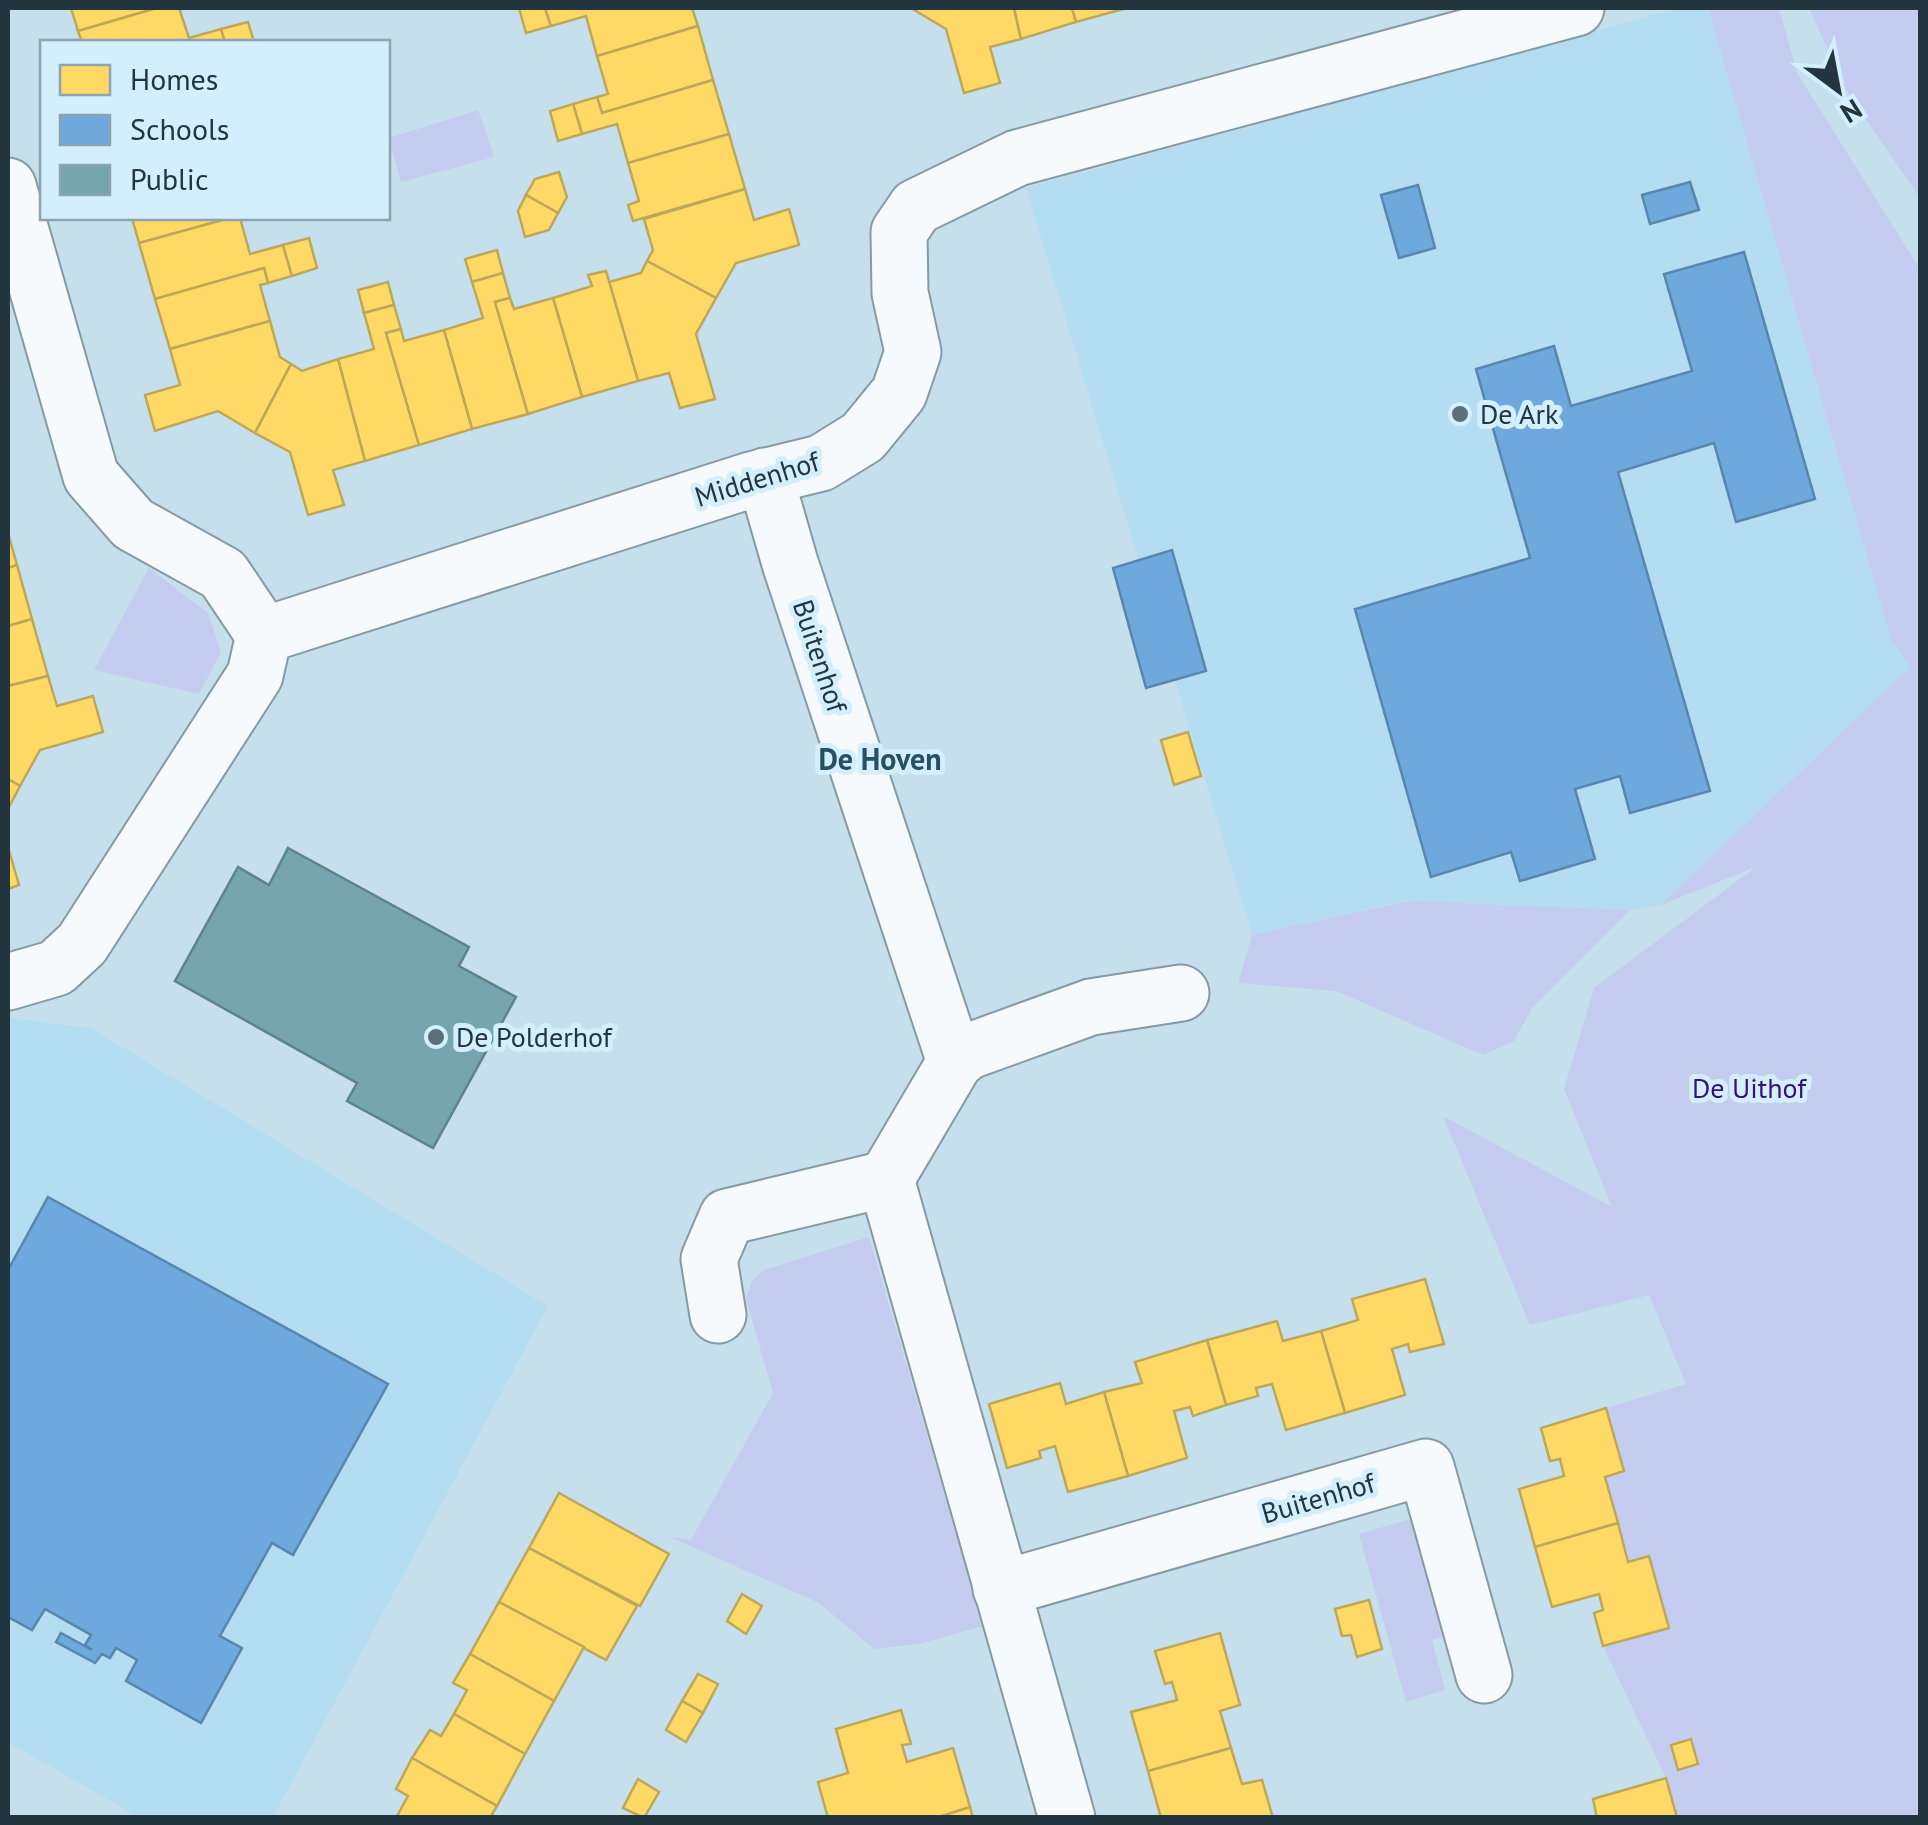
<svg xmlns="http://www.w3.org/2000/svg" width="1928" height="1825" font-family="'PT Sans',sans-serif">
<rect width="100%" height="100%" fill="#c6dfec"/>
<g fill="#b4ddf2">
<path d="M 1679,8 L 1708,8 L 1891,639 L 1910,667 L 1661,905 L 1630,910 L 1405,901 L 1252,935 L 1026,188 Z"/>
<path d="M 8,1018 L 91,1028 L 548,1306 L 273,1817 L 138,1817 L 8,1742 Z"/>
</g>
<g fill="#c4ccf0">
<path d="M 1708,8 L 1779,8 L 1797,73 L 1920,269 L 1920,1817 L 1677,1817 L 1666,1778 L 1603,1646 L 1669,1627 L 1649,1556 L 1628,1562 L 1605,1477 L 1624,1470 L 1606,1408 L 1686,1384 L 1649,1295 L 1530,1325 L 1443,1116 L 1612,1207 L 1564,1089 L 1594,988 L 1756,867 L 1661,905 L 1910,667 L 1891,639 Z"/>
<path d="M 1809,8 L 1920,8 L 1920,198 L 1846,90 Z"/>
<path d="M 478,110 L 494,157 L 401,182 L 389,138 Z"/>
<path d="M 149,568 L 208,613 L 221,652 L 199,694 L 94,670 Z"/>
<path d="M 1409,901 L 1630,910 L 1532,1008 L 1514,1041 L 1483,1055 L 1336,991 L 1238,983 L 1252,935 Z"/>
<path d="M 869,1237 L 983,1626 L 919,1644 L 874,1649 L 819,1603 L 670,1537 L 691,1540 L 773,1393 L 746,1299 L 752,1281 L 764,1270 Z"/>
<path d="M 1417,1517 L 1450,1634 L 1432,1640 L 1445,1690 L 1406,1702 L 1359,1534 Z"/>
</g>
<g fill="#ffd966" stroke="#bda85a" stroke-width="2.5">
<path d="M 71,8 L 157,8 L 78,31 Z"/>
<path d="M 157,8 L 179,8 L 189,38 L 221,29 L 225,42 L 82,42 L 78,31 Z"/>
<path d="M 519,8 L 545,8 L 551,26 L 526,33 Z"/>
<path d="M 545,8 L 692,8 L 698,26 L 597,56 L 586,16 L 551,26 Z"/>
<path d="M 911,8 L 1014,8 L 1021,39 L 990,47 L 1000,83 L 964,93 L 946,29 Z"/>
<path d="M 1014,8 L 1072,8 L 1076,22 L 1021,39 Z"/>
<path d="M 1072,8 L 1127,8 L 1076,22 Z"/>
<path d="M 248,22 L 254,42 L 225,42 L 221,29 Z"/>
<path d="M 698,26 L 713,80 L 602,113 L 597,97 L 608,94 L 597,56 Z"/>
<path d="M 713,80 L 729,134 L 628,163 L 617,124 L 582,134 L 573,104 L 597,97 L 602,113 Z"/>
<path d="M 573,104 L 582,134 L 558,141 L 550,111 Z"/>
<path d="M 729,134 L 745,189 L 633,221 L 628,205 L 639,201 L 628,163 Z"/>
<path d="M 559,172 L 567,197 L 558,213 L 526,195 L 535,179 Z"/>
<path d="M 745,189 L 754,220 L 789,209 L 799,245 L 736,263 L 716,298 L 647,261 L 653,250 L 644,219 Z"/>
<path d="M 526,195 L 558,213 L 549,230 L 525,237 L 518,211 Z"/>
<path d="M 132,218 L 230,218 L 139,243 Z"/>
<path d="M 230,218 L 240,218 L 250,254 L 283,245 L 292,276 L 268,283 L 264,268 L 155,299 L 139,243 Z"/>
<path d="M 309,238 L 317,268 L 292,276 L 283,245 Z"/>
<path d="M 497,250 L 503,273 L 472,282 L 465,259 Z"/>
<path d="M 647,261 L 716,298 L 696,334 L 715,399 L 680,408 L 669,373 L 638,381 L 609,282 L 641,273 Z"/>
<path d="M 264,268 L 268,283 L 260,285 L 270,321 L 170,349 L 155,299 Z"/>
<path d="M 606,271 L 638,381 L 582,397 L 553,298 L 592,286 L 588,275 Z"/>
<path d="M 503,273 L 510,298 L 495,302 L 528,414 L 472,429 L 444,330 L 483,318 L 472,282 Z"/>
<path d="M 388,282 L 394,305 L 364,313 L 358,290 Z"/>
<path d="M 510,298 L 514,309 L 553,298 L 582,397 L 528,414 L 495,302 Z"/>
<path d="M 394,305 L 401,329 L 386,333 L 419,445 L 365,461 L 338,359 L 374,349 L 364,313 Z"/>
<path d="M 270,321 L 280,357 L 291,364 L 255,433 L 218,411 L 155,431 L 145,395 L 180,385 L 170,349 Z"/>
<path d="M 401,329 L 404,341 L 444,330 L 472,429 L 419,445 L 386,333 Z"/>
<path d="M 338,359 L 365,461 L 333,470 L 344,505 L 308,515 L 290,452 L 255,433 L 291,364 L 302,371 Z"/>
<path d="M 8,533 L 17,565 L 8,568 Z"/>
<path d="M 17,565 L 32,619 L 8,626 L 8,568 Z"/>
<path d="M 32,619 L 48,676 L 8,686 L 8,626 Z"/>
<path d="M 48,676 L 57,706 L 93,696 L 103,732 L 40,750 L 20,786 L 8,779 L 8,686 Z"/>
<path d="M 1188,732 L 1201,776 L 1174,785 L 1161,740 Z"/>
<path d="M 8,779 L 20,786 L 8,809 Z"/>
<path d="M 8,847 L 19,885 L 8,889 Z"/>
<path d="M 1425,1279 L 1444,1344 L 1410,1352 L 1408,1344 L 1392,1349 L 1405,1395 L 1345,1413 L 1321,1331 L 1358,1320 L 1352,1299 Z"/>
<path d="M 1277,1321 L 1283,1341 L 1321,1331 L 1345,1413 L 1286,1430 L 1272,1384 L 1256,1388 L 1258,1396 L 1226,1405 L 1207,1340 Z"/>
<path d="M 1207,1340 L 1226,1405 L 1193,1416 L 1190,1407 L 1174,1411 L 1187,1458 L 1128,1476 L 1104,1392 L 1142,1383 L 1135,1362 Z"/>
<path d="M 1060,1383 L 1066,1404 L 1104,1392 L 1128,1476 L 1068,1492 L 1055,1446 L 1039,1451 L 1041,1458 L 1007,1468 L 989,1404 Z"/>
<path d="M 1606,1408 L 1624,1471 L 1605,1477 L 1618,1523 L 1535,1547 L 1519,1489 L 1564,1476 L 1560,1459 L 1550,1461 L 1541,1428 Z"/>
<path d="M 559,1493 L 669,1554 L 640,1606 L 529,1548 Z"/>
<path d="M 1618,1523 L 1628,1562 L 1649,1556 L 1669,1628 L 1603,1646 L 1594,1613 L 1603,1610 L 1599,1594 L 1552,1607 L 1535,1547 Z"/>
<path d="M 529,1548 L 637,1606 L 606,1660 L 499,1602 Z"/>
<path d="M 742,1594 L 762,1606 L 746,1634 L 727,1621 Z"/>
<path d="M 1369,1600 L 1382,1649 L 1357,1657 L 1351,1635 L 1342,1636 L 1335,1609 Z"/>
<path d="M 499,1602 L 584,1647 L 554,1701 L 470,1654 Z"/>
<path d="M 1220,1633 L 1240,1705 L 1220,1711 L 1231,1748 L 1148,1771 L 1131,1712 L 1177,1700 L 1172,1682 L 1165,1684 L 1155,1651 Z"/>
<path d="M 470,1654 L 554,1701 L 525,1754 L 454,1714 L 467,1690 L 453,1683 Z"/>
<path d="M 698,1674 L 718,1684 L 703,1713 L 682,1701 Z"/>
<path d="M 682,1701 L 703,1713 L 686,1742 L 666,1730 Z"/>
<path d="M 901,1710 L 911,1744 L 902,1745 L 907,1762 L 953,1748 L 970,1807 L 936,1818 L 828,1818 L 818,1782 L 848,1773 L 836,1729 Z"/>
<path d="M 454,1714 L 525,1754 L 497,1806 L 412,1758 L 430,1730 L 441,1736 Z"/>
<path d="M 1691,1739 L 1698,1764 L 1678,1770 L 1671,1745 Z"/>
<path d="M 1231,1748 L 1242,1784 L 1262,1780 L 1273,1818 L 1161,1818 L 1148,1771 Z"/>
<path d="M 412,1758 L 497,1806 L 490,1818 L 396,1818 L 408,1796 L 396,1789 Z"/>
<path d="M 1666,1778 L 1677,1818 L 1597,1818 L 1593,1799 Z"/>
<path d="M 638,1779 L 659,1792 L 644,1818 L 623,1808 Z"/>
<path d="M 970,1807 L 973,1818 L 936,1818 Z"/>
</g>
<g fill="#6fa8dc" stroke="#5886ad" stroke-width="2.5">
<path d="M 1690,182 L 1699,210 L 1650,224 L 1642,195 Z"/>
<path d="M 1418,185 L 1435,248 L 1399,258 L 1381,195 Z"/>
<path d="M 1744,252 L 1815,499 L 1736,522 L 1714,443 L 1618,472 L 1710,791 L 1630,813 L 1620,776 L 1575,789 L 1595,859 L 1520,881 L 1511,852 L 1431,877 L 1355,609 L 1530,558 L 1476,369 L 1554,346 L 1571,406 L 1692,371 L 1664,274 Z"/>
<path d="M 1172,550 L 1206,671 L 1146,688 L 1113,568 Z"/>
<path d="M 48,1197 L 388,1384 L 293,1555 L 272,1543 L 220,1636 L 242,1648 L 201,1723 L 126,1681 L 137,1660 L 116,1648 L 110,1658 L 102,1654 L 95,1663 L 56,1642 L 61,1633 L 92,1650 L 85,1645 L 91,1635 L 45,1609 L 32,1630 L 8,1617 L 8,1270 Z"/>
</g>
<path fill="#76a5af" stroke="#5d838d" stroke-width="2.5" d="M 288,848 L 469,947 L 459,966 L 516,997 L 433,1148 L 347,1101 L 357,1083 L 175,981 L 238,867 L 269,885 Z"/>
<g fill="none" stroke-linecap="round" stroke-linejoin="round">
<g stroke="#869aa3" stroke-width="59">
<g id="minor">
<path d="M 8,186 L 91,476 L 133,524 L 223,574 L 264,635 L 751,480 L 821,463 L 863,437 L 899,393 L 913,352 L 900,293 L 899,232 L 916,207 L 1017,158 L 1576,8"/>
<path d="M 765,476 L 790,563 L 955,1062"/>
<path d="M 8,982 L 56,968 L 82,944 L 255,675 L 264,635"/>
<path d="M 886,1179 L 1067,1818"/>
<path d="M 718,1315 L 709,1259 L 727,1217 L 886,1179 L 955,1062 L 967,1052 L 1091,1007 L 1181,993"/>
<path d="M 1001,1589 L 1426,1467 L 1484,1675"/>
</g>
</g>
<use href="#minor" stroke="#f6fafc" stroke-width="55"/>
</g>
<g fill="#5c707b" stroke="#d3eefc" stroke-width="4">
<circle cx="1460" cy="414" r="10"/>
<circle cx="436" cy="1037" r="10"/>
</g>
<g text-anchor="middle" stroke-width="10" stroke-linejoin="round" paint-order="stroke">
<g font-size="28" fill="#23353e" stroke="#d3eefc" text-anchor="start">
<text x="1480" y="424">De Ark</text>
<text x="456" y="1047">De Polderhof</text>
</g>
<g font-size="28" fill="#23353e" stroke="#d3eefc">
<text transform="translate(757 479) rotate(-17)" y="10">Middenhof</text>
<text transform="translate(820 656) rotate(72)" y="10">Buitenhof</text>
<text transform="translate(1318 1498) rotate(-16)" y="10">Buitenhof</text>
</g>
<g font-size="28" fill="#361278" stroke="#d3eefc">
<text x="1749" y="1098">De Uithof</text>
</g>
<g font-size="30" font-weight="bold" fill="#265063" stroke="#d3eefc">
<text x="880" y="770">De Hoven</text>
</g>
</g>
<rect width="1928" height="1825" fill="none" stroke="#23353e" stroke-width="20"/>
<rect x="40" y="40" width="350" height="180" fill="#d3eefc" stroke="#8da4b0" stroke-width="2.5"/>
<rect x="60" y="65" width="50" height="30" fill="#ffd966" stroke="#8da4b0" stroke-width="2.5"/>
<text x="130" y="90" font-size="30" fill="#23353e">Homes</text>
<rect x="60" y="115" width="50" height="30" fill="#6fa8dc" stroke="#8da4b0" stroke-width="2.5"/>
<text x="130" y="140" font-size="30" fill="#23353e">Schools</text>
<rect x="60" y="165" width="50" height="30" fill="#76a5af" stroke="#8da4b0" stroke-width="2.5"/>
<text x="130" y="190" font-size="30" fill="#23353e">Public</text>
<g transform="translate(1838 90) rotate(148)" stroke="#d3eefc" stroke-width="8" paint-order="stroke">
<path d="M0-8L18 38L0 25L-18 38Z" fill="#23353e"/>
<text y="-15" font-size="28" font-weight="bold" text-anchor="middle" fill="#23353e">N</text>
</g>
</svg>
